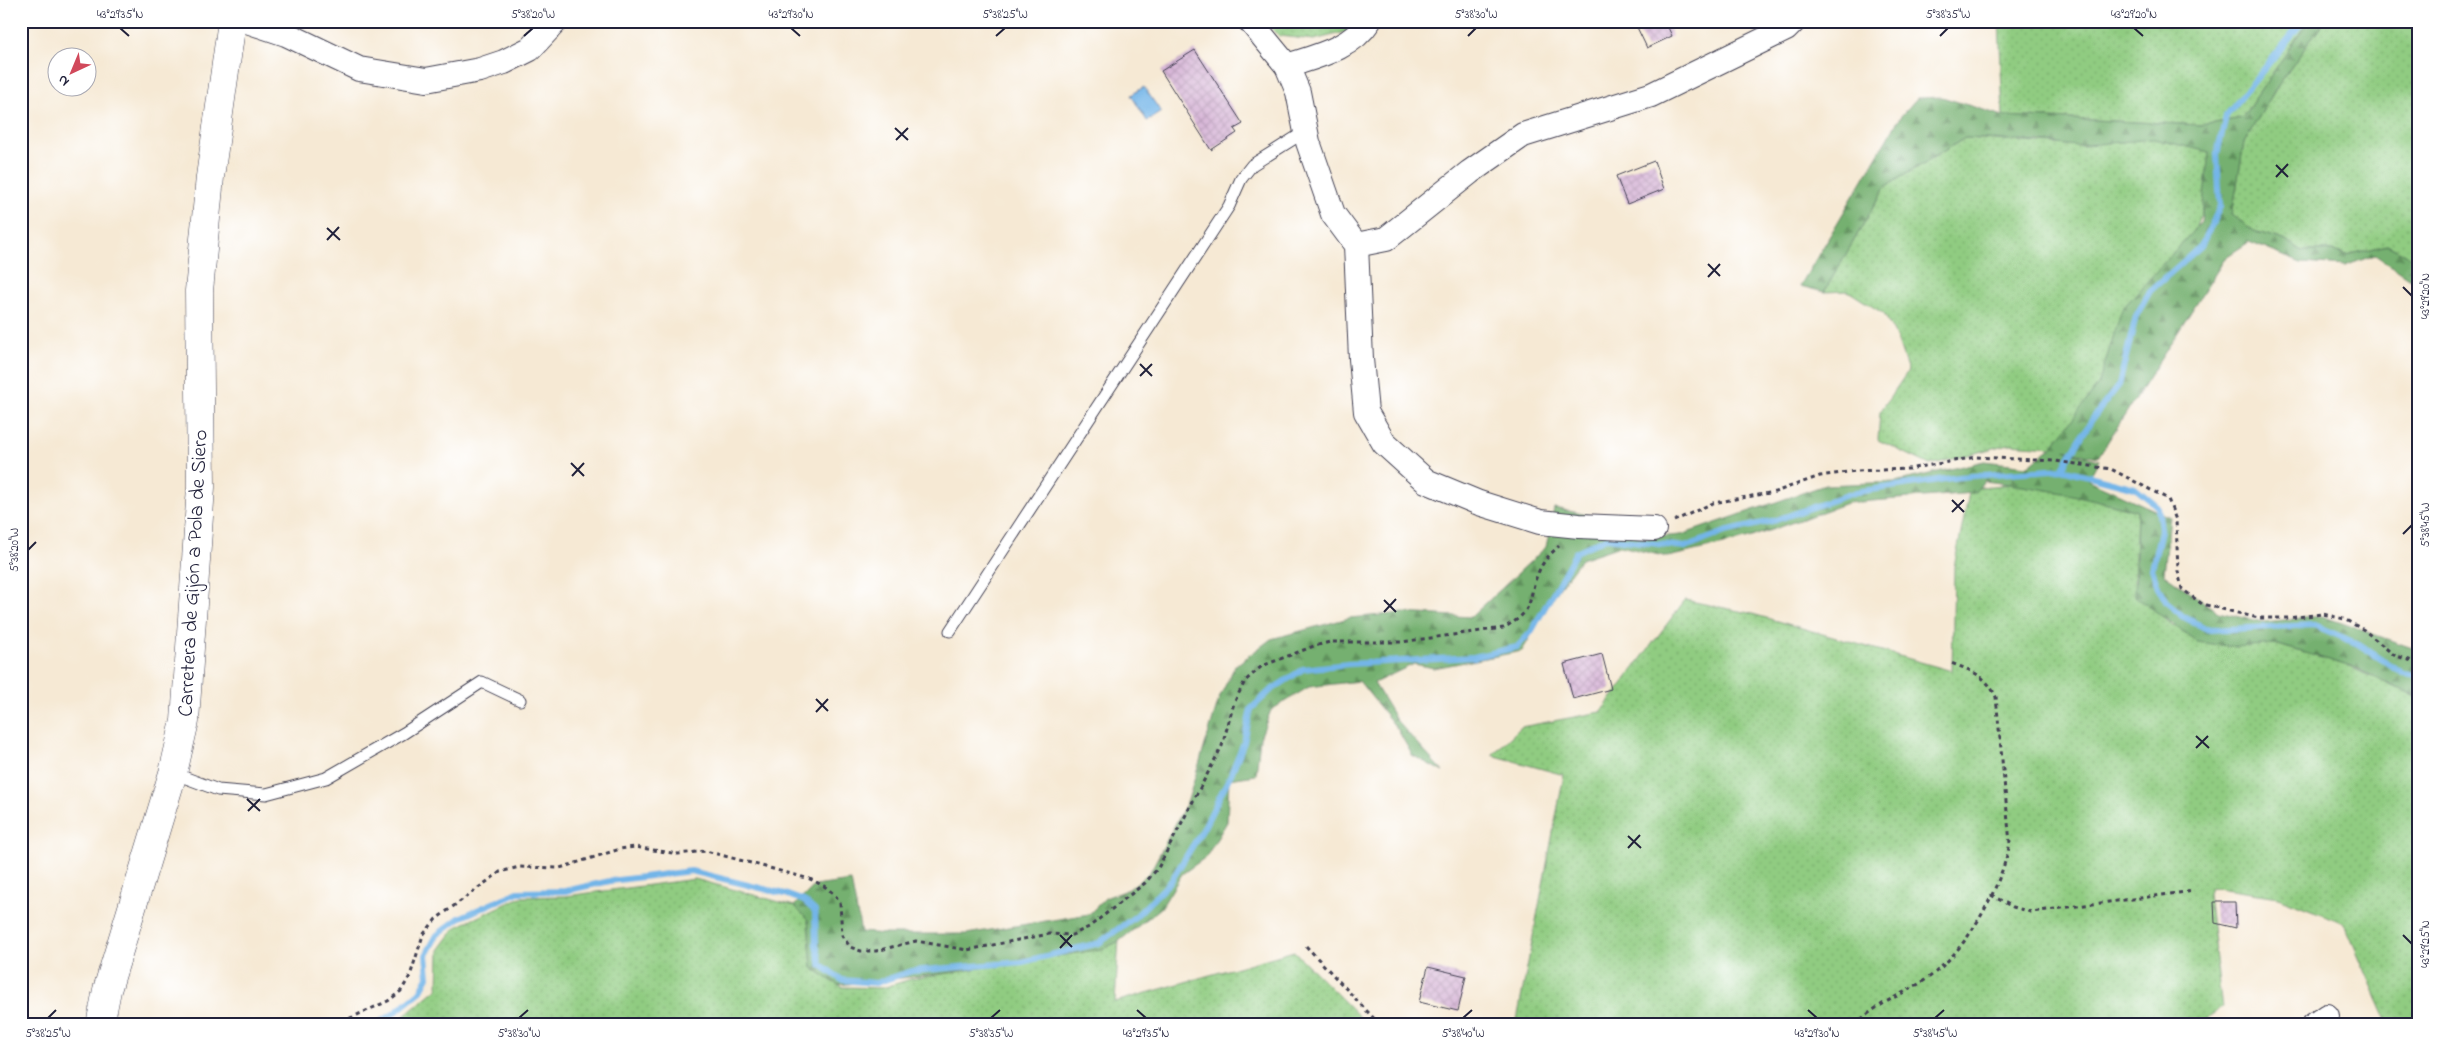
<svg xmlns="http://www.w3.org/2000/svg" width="2439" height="1046" font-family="'Indie Flower',sans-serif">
<defs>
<pattern id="grass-dots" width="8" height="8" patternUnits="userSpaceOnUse" patternTransform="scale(1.25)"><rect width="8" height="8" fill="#90cc81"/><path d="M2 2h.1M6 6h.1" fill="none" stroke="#7caf70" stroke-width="1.8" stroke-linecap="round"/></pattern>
<pattern id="forest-firs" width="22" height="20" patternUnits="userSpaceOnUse" patternTransform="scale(1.25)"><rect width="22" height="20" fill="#74b06f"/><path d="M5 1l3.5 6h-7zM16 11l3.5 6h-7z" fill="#5f8f5c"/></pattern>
<pattern id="building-cross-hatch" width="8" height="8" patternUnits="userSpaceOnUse" patternTransform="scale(1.25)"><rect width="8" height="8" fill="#d7b5d7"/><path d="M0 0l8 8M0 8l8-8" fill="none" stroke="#b89bb9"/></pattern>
</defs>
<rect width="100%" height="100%" fill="#fff"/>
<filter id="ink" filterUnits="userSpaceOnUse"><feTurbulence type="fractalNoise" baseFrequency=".02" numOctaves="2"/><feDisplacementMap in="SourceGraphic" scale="10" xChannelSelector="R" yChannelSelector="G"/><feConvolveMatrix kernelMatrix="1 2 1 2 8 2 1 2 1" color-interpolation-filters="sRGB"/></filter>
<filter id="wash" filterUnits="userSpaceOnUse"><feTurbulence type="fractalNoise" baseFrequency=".0096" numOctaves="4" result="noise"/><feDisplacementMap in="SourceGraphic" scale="20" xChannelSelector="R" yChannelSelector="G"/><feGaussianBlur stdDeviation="1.12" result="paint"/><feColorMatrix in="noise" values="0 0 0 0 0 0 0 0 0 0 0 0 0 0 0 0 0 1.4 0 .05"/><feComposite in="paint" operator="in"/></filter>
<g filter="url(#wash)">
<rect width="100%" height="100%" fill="#f6e9d4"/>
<g fill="url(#grass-dots)" stroke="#59775e">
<path d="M 1264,21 L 1356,21 L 1350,31 L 1314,40 L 1279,36 Z"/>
<path d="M 1999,21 L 2308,21 L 2242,118 L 2202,125 L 2003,116 Z"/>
<path d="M 2324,21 L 2418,21 L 2418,261 L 2387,245 L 2347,255 L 2333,251 L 2303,251 L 2284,240 L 2254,231 L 2232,215 L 2244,142 L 2277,87 Z"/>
<path d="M 2150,134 L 2209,152 L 2211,188 L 2196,227 L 2155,280 L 2105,388 L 2052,447 L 2009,444 L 1930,465 L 1878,440 L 1880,412 L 1908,371 L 1896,336 L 1884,314 L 1848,291 L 1824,292 L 1885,187 L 1965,138 L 2084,146 Z"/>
<path d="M 2035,482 L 2137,511 L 2134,580 L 2144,599 L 2171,625 L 2209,642 L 2275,644 L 2345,665 L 2418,697 L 2418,1025 L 2389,1025 L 2344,923 L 2278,897 L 2210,887 L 2208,894 L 2222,1008 L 2196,1025 L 1516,1025 L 1564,775 L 1492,755 L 1521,727 L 1601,712 L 1685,600 L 1749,613 L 1952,671 L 1954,567 L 1970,488 Z"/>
<path d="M 695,879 L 798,907 L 808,920 L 812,968 L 842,987 L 882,988 L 911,979 L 1102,949 L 1119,939 L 1115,1002 L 1294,951 L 1368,1025 L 393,1025 L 438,988 L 439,950 L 456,927 L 521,897 L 566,896 Z"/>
</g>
<path fill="url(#forest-firs)" stroke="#4b6955" d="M 2308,21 L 2324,21 L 2277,87 L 2244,142 L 2232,215 L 2254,231 L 2284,240 L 2303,251 L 2333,251 L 2347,255 L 2387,245 L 2418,261 L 2418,284 L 2375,255 L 2345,266 L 2301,263 L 2249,242 L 2226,257 L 2098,457 L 2064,450 L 2099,460 L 2088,480 L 2170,517 L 2164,574 L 2218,612 L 2263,622 L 2322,616 L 2418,650 L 2418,697 L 2355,668 L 2275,644 L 2236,647 L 2197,642 L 2135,596 L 2137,511 C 2086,496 2036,487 1984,481 L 1974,493 L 1847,503 L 1746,539 L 1668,557 L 1620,546 L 1581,559 L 1559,588 L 1522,651 L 1434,668 L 1414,664 L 1374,683 L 1397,721 L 1443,772 L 1412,755 L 1398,730 L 1359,681 L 1309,687 L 1271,710 L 1260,738 L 1256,775 L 1229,779 L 1227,822 L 1206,857 L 1182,874 L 1161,908 L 1118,942 L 1102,949 L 947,973 L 838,985 L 812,968 L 808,920 L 794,906 L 814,886 L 851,881 L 861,932 L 886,934 L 966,934 L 1089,914 L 1105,898 L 1129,889 L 1150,872 L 1188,800 L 1220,696 L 1235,666 L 1271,639 L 1349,618 L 1404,613 L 1471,617 L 1546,547 L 1554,508 L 1588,515 L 1643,538 L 1681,535 L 1825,485 L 1895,482 L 1984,461 L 2028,466 L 2052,447 L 2098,385 L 2122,309 L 2201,222 L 2209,152 L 2154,139 L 2076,146 L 2040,142 L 1965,138 L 1885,187 L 1824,292 L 1800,286 L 1900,117 L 1917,98 L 1942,97 L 2003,116 L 2202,125 L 2242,118 Z"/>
<path fill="#73b5e8" stroke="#4a6c92" d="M 1144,87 L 1161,112 L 1147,121 L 1131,95 Z"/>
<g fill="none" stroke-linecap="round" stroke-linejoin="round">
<g stroke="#73b5e8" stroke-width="6">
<path d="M 2062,469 L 2093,418 L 2119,385 L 2136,316 L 2150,291 L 2201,246 L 2220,207 L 2217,154 L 2226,116 L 2303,21"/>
<path d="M 374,1025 L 393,1014 L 420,992 L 428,977 L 426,955 L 437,935 L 459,918 L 518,892 L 565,891 L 610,881 L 691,871 L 785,894 L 804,901 L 815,911 L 816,945 L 821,965 L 842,980 L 876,983 L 912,971 L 1022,962 L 1099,943 L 1136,916 L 1171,881 L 1203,829 L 1231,774 L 1244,742 L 1251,709 L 1270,691 L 1303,669 L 1348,664 L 1474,657 L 1517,647 L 1531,632 L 1576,552 L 1606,538 L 1685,547 L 1725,532 L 1776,520 L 1856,492 L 1959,477 L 2062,469 L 2135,488 L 2158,507 L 2161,530 L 2152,569 L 2158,587 L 2167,603 L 2184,617 L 2209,630 L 2314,625 L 2358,644 L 2404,674 L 2418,676"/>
</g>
</g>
<g id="blocks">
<g fill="url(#building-cross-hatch)">
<path d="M 1634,21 L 1665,21 L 1672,36 L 1647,48 Z"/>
<path d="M 1195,50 L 1243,124 L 1234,129 L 1237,133 L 1211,150 L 1161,71 Z"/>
<path d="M 1654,161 L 1664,189 L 1627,204 L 1616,176 Z"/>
<path d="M 1602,654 L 1611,689 L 1573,699 L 1564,664 Z"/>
<path d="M 2214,902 L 2235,902 L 2236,928 L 2215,923 Z"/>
<path d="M 1428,967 L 1466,976 L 1458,1011 L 1419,1002 Z"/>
</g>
</g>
</g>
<g filter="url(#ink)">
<use href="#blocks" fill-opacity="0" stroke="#424052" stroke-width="1"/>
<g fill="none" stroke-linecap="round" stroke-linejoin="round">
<g stroke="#424052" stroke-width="13">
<g id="lane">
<path d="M 950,631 L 1229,206 L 1241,179 L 1252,165 L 1306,131"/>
<path d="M 173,773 L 218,790 L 266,794 L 326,778 L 404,733 L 482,682 L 520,700"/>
</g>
</g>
<g stroke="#424052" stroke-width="26">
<g id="street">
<path d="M 247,21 L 286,34 L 359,69 L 426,80 L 480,70 L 504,62 L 530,49 L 556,21"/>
<path d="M 1250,21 L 1287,66 L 1298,92 L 1308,142 L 1333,214 L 1356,245 L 1361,359 L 1366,412 L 1384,443 L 1426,481 L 1479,503 L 1540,522 L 1579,526 L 1654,529"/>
<path d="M 1287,66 C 1317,56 1351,49 1369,21"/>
<path d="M 1356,245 L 1386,239 L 1470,172 L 1523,135 L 1651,95 L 1786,29 L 1794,21"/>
<path d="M 2314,1025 L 2327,1016"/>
</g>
</g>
<g stroke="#424052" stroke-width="29">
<path id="secondary" d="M 100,1025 L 107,990 L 173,773 L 185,721 L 201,487 L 199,291 L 210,177 L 232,21"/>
</g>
<g stroke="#424052" stroke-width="3" stroke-dasharray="4 4" stroke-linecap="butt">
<path d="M 1674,521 L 1713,503 L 1775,492 L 1820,476 L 1855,471 L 1908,469 L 1976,457 L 2055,461 L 2111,469 L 2168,499 L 2176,520 L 2178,571 L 2182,589 L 2202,604 L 2258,618 L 2288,618 L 2323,614 L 2344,619 L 2364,630 L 2394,655 L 2418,663"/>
<path d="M 1991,895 L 2013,907 L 2031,912 L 2194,891"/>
<path d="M 1306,946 L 1380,1025"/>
<path d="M 335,1025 L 388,1001 L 401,991 L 410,976 L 423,935 L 436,919 L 500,872 L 519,867 L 560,868 L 620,849 L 635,847 L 678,854 L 706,851 L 810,879 L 824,886 L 835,895 L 840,903 L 842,935 L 850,947 L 861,951 L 876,951 L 916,941 L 967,950 L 1049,934 L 1072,935 L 1089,927 L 1145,883 L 1158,868 L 1222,746 L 1234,703 L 1245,681 L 1262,666 L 1314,646 L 1330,642 L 1401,642 L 1503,628 C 1538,610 1526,599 1539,571 C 1543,561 1551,553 1559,546"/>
<path d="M 1855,1025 C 1875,1005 1899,996 1922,982 C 1964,956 2000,891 2010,843 L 1996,697 C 1986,675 1972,671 1951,663"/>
</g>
<use href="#lane" stroke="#fff" stroke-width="11"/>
<use href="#street" stroke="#fff" stroke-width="24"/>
<use href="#secondary" stroke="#fff" stroke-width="28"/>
</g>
</g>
<path fill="none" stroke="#22223b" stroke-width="2" d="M 120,28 L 129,36M 791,28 L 800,36M 2134,28 L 2143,36M 524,36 L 533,28M 996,36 L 1005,28M 1468,36 L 1476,28M 1940,36 L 1948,28M 895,128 L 908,140M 896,140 L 908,128M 2276,165 L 2288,177M 2276,177 L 2288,164M 327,228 L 340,240M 327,240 L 339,227M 1708,264 L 1720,276M 1708,277 L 1720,264M 2403,287 L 2412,296M 1140,364 L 1152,376M 1140,376 L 1152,364M 571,463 L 584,476M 572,476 L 584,463M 1952,500 L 1964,512M 1952,512 L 1964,500M 2403,534 L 2412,525M 28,550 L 36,542M 1384,600 L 1396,612M 1384,612 L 1396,599M 816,699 L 828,711M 816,712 L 828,699M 2196,736 L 2209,748M 2196,748 L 2208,736M 247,799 L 260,811M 248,811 L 260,799M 1628,836 L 1641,848M 1628,848 L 1640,835M 1060,935 L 1072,947M 2403,935 L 2412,944M 1060,948 L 1072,935M 1137,1010 L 1146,1018M 1808,1010 L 1817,1018M 48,1018 L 56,1010M 519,1018 L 528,1010M 991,1018 L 1000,1010M 1463,1018 L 1472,1010M 1935,1018 L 1944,1010"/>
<g text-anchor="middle" stroke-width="4.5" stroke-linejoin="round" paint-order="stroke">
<g font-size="21" fill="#22223b" stroke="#fff">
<text transform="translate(192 573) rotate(-87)" y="7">Carretera de Gijón a Pola de Siero</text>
</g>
</g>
<rect width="2439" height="1046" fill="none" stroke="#fff" stroke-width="55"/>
<g transform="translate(72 72) rotate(224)"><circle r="24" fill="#ffffff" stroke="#a7a7b1"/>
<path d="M0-4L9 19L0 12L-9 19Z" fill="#d1495b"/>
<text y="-8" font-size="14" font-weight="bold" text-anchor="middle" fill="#22223b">N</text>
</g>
<rect x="28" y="28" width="2384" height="990" fill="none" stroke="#22223b" stroke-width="2"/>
<g font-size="12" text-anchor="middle" fill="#22223b">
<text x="120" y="18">43°29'35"N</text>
<text x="533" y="18">5°38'20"W</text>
<text x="791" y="18">43°29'30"N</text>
<text x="1005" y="18">5°38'25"W</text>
<text x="1476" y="18">5°38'30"W</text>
<text x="1948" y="18">5°38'35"W</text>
<text x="2134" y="18">43°29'20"N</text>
<text transform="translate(2425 296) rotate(-90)" y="4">43°29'20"N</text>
<text transform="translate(2425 525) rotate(-90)" y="4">5°38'45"W</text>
<text transform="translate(14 550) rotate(-90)" y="4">5°38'20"W</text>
<text transform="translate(2425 944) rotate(-90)" y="4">43°29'25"N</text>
<text x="48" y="1037">5°38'25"W</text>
<text x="519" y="1037">5°38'30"W</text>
<text x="991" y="1037">5°38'35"W</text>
<text x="1146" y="1037">43°29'35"N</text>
<text x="1463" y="1037">5°38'40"W</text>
<text x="1817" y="1037">43°29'30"N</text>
<text x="1935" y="1037">5°38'45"W</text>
</g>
</svg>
